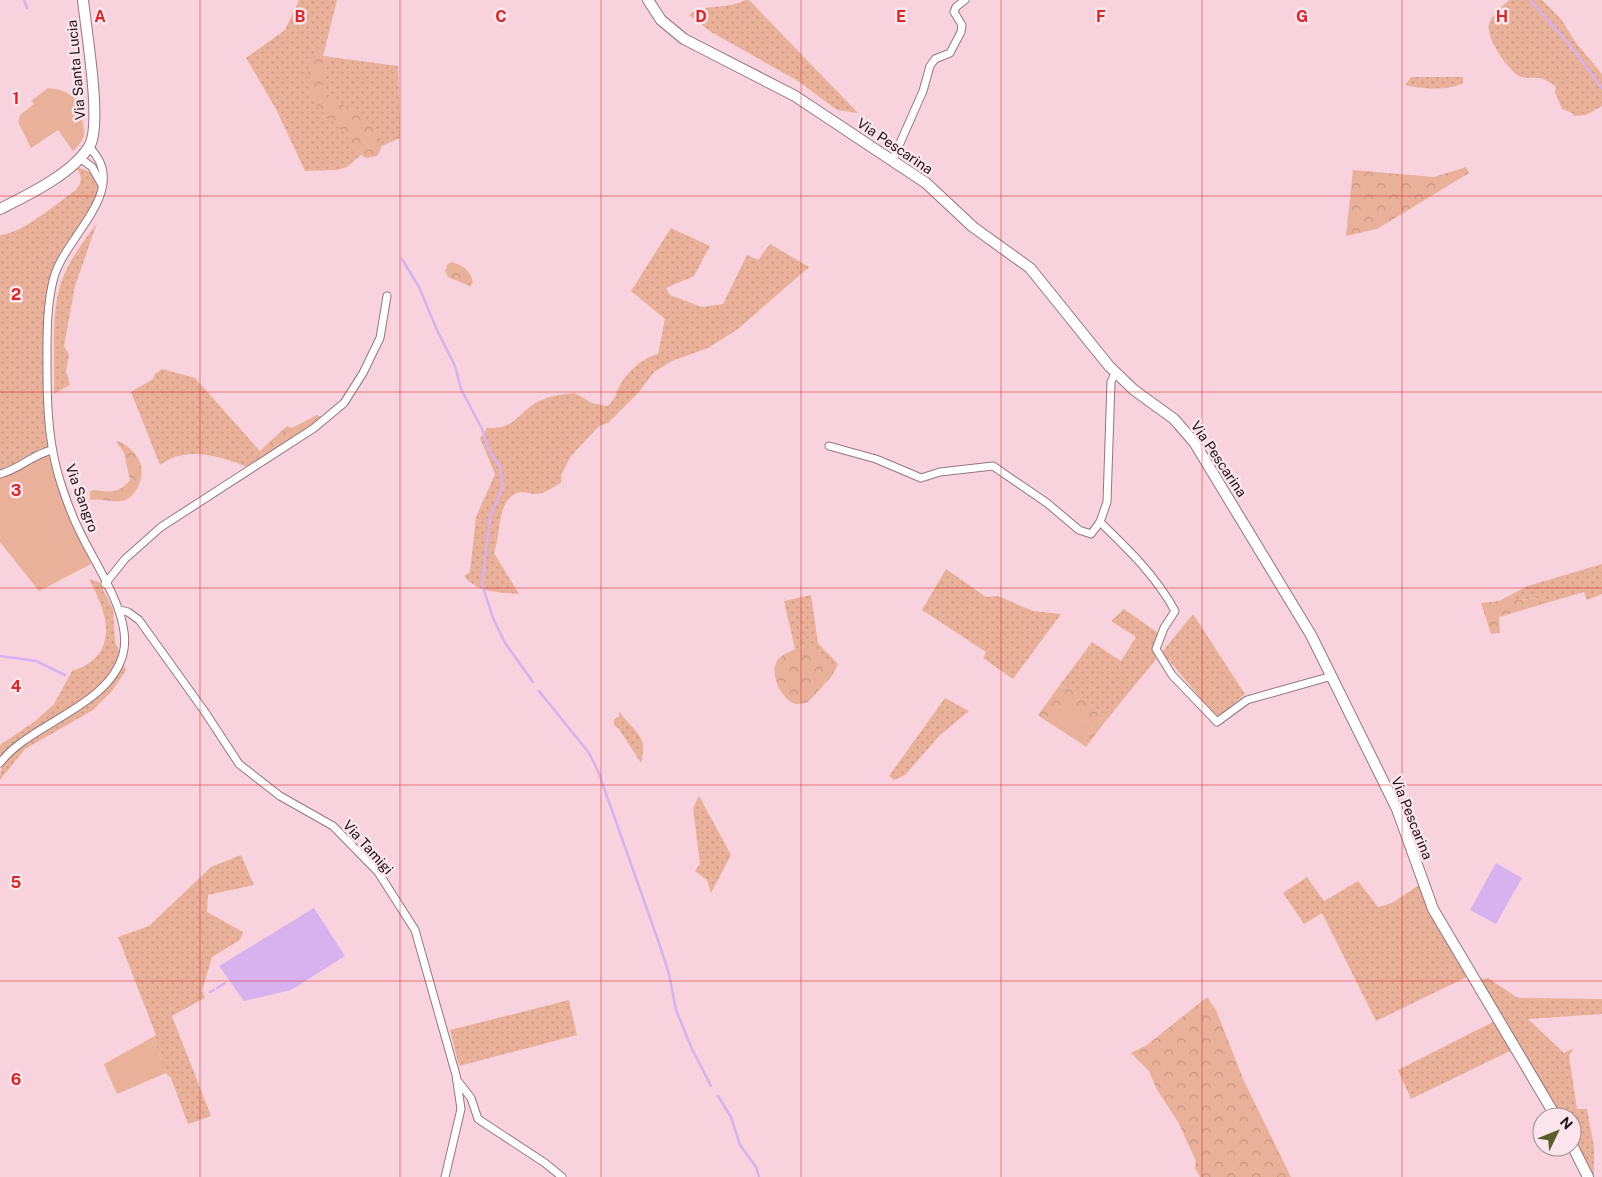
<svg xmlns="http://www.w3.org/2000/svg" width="1602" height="1177" font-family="'Public Sans',sans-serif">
<defs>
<pattern id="grass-dots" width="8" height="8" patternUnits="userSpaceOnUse" patternTransform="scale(1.25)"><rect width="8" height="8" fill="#e9b199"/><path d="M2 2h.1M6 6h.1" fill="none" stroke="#c79783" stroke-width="1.8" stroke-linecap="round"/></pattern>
<pattern id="forest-crowns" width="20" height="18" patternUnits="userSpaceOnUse" patternTransform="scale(1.25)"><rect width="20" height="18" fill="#e9b199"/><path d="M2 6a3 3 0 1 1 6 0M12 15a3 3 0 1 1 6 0" fill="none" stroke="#c79783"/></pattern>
</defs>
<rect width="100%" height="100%" fill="#f8d3de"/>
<g fill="url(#grass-dots)">
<path d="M 299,0 L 337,0 L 323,56 L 398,66 L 400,138 L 361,155 L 347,167 L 337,170 L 305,171 L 276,109 L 246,58 L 285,30 Z"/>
<path d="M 745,0 L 749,0 L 858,113 L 837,110 L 798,81 L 711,32 L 689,15 C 704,3 728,10 745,0 Z"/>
<path d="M 1509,0 L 1542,0 L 1561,19 L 1576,43 L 1602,74 L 1602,106 L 1586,115 L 1574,116 L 1572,113 L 1562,109 L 1555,92 L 1556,87 C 1551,83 1545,79 1539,78 C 1533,77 1525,79 1519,76 C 1508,70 1485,37 1489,24 C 1492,14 1502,7 1509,0 Z"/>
<path d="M 1411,77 L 1463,77 L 1463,83 C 1449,91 1421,89 1405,85 Z"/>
<path d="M 76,168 C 87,168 91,173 98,181 C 98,210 63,239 53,268 C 38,316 43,397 48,447 L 39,449 L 0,480 L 0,235 C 22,234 57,203 76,190 C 82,182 83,176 76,168 Z"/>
<path d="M 97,223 L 75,286 L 64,346 L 69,355 L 66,371 L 70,385 L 54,394 C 55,361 51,320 59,290 C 65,265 82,244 97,223 Z"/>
<path d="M 671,228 L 710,246 L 694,276 L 666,288 L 670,295 L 702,307 L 723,304 L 747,255 L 758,260 L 770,244 L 809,267 L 738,329 L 708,348 L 672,361 L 654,372 L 639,392 L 608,423 L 599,426 L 571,456 L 561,475 L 561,483 C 553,487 546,493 536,494 C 531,494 526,492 521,492 C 496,496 501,536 494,553 L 519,594 C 499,592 477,593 464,576 L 470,572 L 476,517 L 495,474 L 480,438 L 487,428 C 515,429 516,415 537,402 C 549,396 562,394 575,393 L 592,403 L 607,406 C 615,400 615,396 619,387 C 627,372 642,358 658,354 L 665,319 L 631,291 Z"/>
<path d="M 162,369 L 195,378 L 266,458 L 249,468 C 221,456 186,445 160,465 L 131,392 L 153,379 L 155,374 Z"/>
<path d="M 1602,564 L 1602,594 L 1587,600 L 1584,592 L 1543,604 L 1538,598 L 1518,600 L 1510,595 L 1528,586 Z"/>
<path d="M 946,569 L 986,597 L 998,596 L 1033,611 L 1061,614 L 1013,679 L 983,658 L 986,652 L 922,610 Z"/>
<path d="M 89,579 L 99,582 L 113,609 L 115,641 L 126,670 L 112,691 L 93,710 L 25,749 L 0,780 C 0,759 11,753 26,741 L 22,736 L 0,756 L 0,745 L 34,722 L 54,704 L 72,671 C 121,655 108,614 89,579 Z"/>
<path d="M 811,595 L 818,643 L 838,664 L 832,676 C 831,659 817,654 804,646 L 795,649 L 784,601 Z"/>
<path d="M 1124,609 L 1158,633 L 1152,648 L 1157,658 L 1108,718 L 1069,688 L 1059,686 L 1092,642 L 1121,661 L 1136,637 L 1111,621 Z"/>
<path d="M 1193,614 L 1245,694 L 1217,718 L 1162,652 Z"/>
<path d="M 945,698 L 969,711 L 940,735 L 905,775 L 894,780 L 889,776 Z"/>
<path d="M 619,711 C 633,732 649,733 641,763 L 619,729 L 614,725 L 614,719 L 619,717 Z"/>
<path d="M 699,796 L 731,855 L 711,893 L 707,880 L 695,871 L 700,864 L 693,808 Z"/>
<path d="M 241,855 L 254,885 L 208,895 L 207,912 L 243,932 L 240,940 L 212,957 L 202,991 L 205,998 L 172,1016 L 211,1116 L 188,1124 L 171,1078 L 166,1073 L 153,1037 L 156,1035 L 118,937 L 149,926 L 211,867 Z"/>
<path d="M 1307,877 L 1324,901 L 1358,881 L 1378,907 L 1392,903 L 1419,885 L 1433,921 L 1469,976 L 1376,1021 L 1322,913 L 1304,924 L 1283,893 Z"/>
<path d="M 1488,978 L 1518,998 L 1602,999 L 1602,1014 L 1528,1019 L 1564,1053 L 1574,1048 L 1569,1056 L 1577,1109 L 1587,1109 L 1594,1147 L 1594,1177 L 1572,1138 L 1572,1117 L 1560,1117 L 1480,980 Z"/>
<path d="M 569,1000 L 577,1035 L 459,1066 L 450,1030 Z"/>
<path d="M 1495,1021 L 1512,1050 L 1411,1099 L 1398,1070 Z"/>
</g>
<g fill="url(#forest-crowns)">
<path d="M 326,44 L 323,56 L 330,57 L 321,89 C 337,106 399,127 377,156 L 366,158 C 356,152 353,144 346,135 C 321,107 299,103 311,60 C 314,51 316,46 326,44 Z"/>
<path d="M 1466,167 L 1469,173 L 1377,229 L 1346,236 L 1353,170 L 1434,177 Z"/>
<path d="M 452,262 C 464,266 471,271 473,283 L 470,286 L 448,277 L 445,271 L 448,264 Z"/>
<path d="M 317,415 L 322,417 L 266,458 L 260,451 L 287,426 L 292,428 Z"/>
<path d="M 116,441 C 137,447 150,470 136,490 C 133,494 131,498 125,500 C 114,504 102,498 90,500 L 90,492 L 93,490 C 109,492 119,494 130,480 L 124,453 Z"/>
<path d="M 1510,595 L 1518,600 L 1538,598 L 1543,604 L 1499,617 L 1500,633 L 1491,634 L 1481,603 L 1499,601 Z"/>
<path d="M 804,646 C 818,652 832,659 832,676 L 808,702 C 805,703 799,704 796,704 C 782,701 769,674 777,661 C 782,653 796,649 804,646 Z"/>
<path d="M 1059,686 L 1069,688 L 1108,718 L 1086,747 L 1082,744 L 1093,727 L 1057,704 L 1045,720 L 1038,715 Z"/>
<path d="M 1207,997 L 1216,1010 L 1244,1081 L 1291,1177 L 1200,1177 L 1195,1168 L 1196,1161 L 1178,1122 L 1156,1088 L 1149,1071 L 1131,1053 L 1147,1045 Z"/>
</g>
<g fill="#e9b199">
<path d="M 48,88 C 69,90 80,98 82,119 C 83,124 85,130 84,135 C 83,141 77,147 73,151 L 58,130 L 31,148 L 18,122 L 20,115 L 34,104 L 31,101 Z"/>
<path d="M 50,453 L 67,511 L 91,564 L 39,591 L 0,542 L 0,480 L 4,475 Z"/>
<path d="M 1056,703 L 1093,727 L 1082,744 L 1045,720 Z"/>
<path d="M 153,1037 L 166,1073 L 117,1094 L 104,1064 Z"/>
</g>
<g fill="#d7b2ee">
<path d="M 1496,863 L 1522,878 L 1496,924 L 1470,910 Z"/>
<path d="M 314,908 L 345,956 L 291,990 L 244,1001 L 219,966 Z"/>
</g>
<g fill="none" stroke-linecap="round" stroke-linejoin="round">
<g stroke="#d7b2ee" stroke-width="2.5">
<path d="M 24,0 L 27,8"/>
<path d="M 1530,0 L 1568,43 L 1602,88"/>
<path d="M 402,259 L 419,287 L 437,330 L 455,366 L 461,389 L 482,429 L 489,450 L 500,467 L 503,486 L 490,517 L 482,584 L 493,618 L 505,643 L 533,682"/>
<path d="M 0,656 L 36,661 L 65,675"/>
<path d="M 539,691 L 589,753 L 598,771 L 659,943 L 669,974 L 676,1010 L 692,1049 L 711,1086"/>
<path d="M 217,988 L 225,983"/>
<path d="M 210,992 L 214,990"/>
<path d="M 718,1096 L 731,1117 L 740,1145 L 756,1167 L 759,1177"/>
</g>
<g stroke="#977580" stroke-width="9">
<g id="street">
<path d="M 80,158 L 92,167 L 102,185"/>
<path d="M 893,159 L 923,91 L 930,66 L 935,59 L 950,53 L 961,32 L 962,25 L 954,12 L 956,7 L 965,0"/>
<path d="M 829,446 L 876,459 L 921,478 L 940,472 L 993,466 L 1047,503 L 1079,530 L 1091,534 L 1100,522 L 1107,502 L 1111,382 L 1115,373"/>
<path d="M 0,474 C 20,469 33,454 52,450"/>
<path d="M 1100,522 C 1128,549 1156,576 1175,611 L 1164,628 L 1156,649 L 1172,675 L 1217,722 L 1247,700 L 1332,676"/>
<path d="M 105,584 L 125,559 L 161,527 L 314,428 L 344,403 L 363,373 L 380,338 L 387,296"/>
<path d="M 120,610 L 128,612 L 139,620 L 205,712 L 239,764 L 280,796 L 333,826 L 378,872 L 415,930 L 456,1075 L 461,1109 L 445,1177"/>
<path d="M 0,763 C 30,723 109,707 123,654 C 133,617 96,566 80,532 C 73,518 67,502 62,487 C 49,449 47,410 47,371 C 47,340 46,306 54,277 C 66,235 132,189 89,147"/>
<path d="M 457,1080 L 471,1098 L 478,1119 L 545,1163 L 562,1177"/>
</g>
</g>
<g stroke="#977580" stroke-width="12">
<g id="secondary">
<path d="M 648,0 L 661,20 L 684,39 L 795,96 L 926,183 L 973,227 L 1030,268 L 1109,366 L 1134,390 L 1174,419 L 1194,442 L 1311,635 L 1397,809 L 1433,909 L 1556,1117"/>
<path d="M 0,209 C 28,195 74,173 90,145 C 102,122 86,30 83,0"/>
<path d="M 1572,1145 L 1588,1177"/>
</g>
</g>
<use href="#street" stroke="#fff" stroke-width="7"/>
<use href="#secondary" stroke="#fff" stroke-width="10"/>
</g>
<path fill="none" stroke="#d62828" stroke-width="1" stroke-opacity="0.55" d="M 200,0 L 200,1177M 400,0 L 400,1177M 601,0 L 601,1177M 801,0 L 801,1177M 1001,0 L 1001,1177M 1202,0 L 1202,1177M 1402,0 L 1402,1177M 0,196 L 1602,196M 0,392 L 1602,392M 0,588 L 1602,588M 0,785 L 1602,785M 0,981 L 1602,981"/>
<g text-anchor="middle" stroke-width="5" stroke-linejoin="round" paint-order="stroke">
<g font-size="14" fill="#1c1014" stroke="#fbe4eb">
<text transform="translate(76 70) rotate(-95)" y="5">Via Santa Lucia</text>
<text transform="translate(895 146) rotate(34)" y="5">Via Pescarina</text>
<text transform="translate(1219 459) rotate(56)" y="5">Via Pescarina</text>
<text transform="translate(82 498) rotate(70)" y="5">Via Sangro</text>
<text transform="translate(1412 818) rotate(68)" y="5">Via Pescarina</text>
<text transform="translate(368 847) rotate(48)" y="5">Via Tamigi</text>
</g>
</g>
<g font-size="16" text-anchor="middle" font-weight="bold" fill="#d62828" stroke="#fbe4eb" stroke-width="5" stroke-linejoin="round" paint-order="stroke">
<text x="100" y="22">A</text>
<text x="300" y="22">B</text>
<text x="501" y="22">C</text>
<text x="701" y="22">D</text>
<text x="901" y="22">E</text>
<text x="1101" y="22">F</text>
<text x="1302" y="22">G</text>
<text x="1502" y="22">H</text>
<text x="16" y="104">1</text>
<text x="16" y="300">2</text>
<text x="16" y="496">3</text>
<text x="16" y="692">4</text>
<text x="16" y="888">5</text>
<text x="16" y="1085">6</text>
</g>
<g transform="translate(1557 1132) rotate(47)"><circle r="24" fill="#fbe4eb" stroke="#a28f95"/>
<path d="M0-4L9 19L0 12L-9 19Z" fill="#585d2a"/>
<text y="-8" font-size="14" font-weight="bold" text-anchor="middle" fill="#1c1014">N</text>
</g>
</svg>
